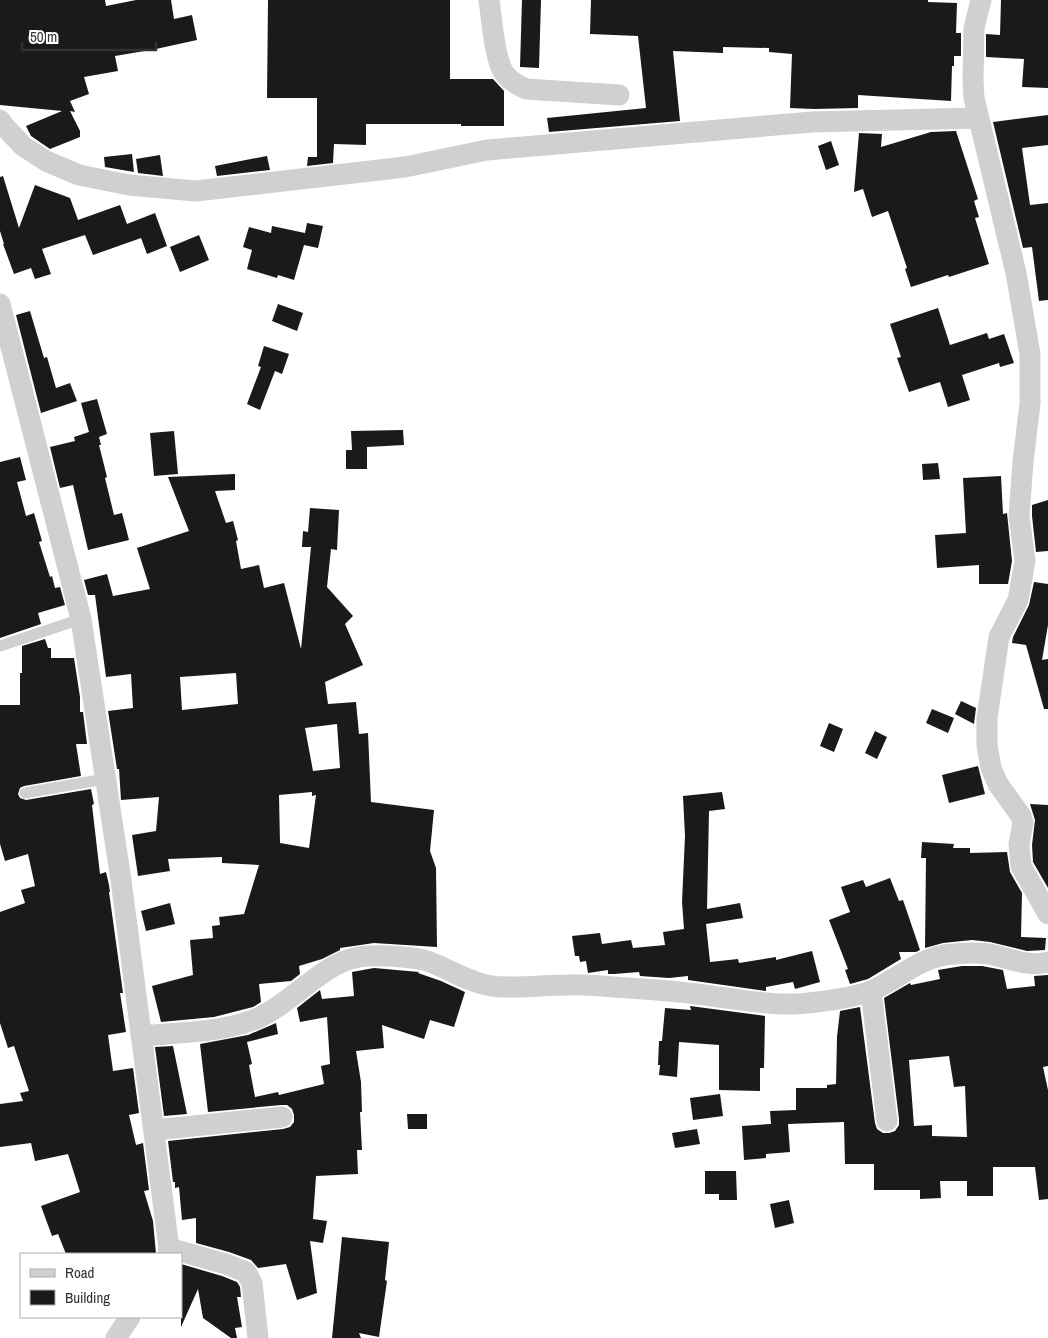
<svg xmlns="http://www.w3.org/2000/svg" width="1048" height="1338" font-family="'Archivo Narrow',sans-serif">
<rect width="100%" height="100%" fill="#fff"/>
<g fill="#1a1a1a" fill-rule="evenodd">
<path d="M 0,0 L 105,0 L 106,6 L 136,0 L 171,0 L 174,19 L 192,15 L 197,40 L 156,49 L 115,56 L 118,71 L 84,77 L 89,94 L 70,101 L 75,112 L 70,111 L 80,131 L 80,137 L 50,149 L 31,136 L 26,126 L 62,111 L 0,105 Z"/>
<path d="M 268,0 L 450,0 L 450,79 L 493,79 L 504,91 L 504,126 L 461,126 L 461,124 L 366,124 L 366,145 L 334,144 L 333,163 L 307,166 L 308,157 L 317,157 L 317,98 L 267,98 Z"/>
<path d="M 522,0 L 541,0 L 539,68 L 520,67 Z"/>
<path d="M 591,0 L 928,0 L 928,2 L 957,3 L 956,33 L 961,33 L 961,56 L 954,56 L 954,66 L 952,66 L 951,101 L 858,95 L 858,108 L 814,109 L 790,108 L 792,54 L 769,52 L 769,48 L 723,47 L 723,53 L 673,51 L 680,121 L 549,132 L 547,118 L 646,108 L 638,36 L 590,34 Z"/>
<path d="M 1001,0 L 1048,0 L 1048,88 L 1022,87 L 1024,59 L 986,57 L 986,34 L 1000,35 Z"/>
<path d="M 1048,115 L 1048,145 L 1022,148 L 1030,205 L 1048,203 L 1048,300 L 1039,301 L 1032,247 L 1023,248 L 993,122 Z"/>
<path d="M 956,131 L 978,199 L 974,201 L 979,217 L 975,218 L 989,264 L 949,277 L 948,275 L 911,287 L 905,269 L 907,268 L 888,211 L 872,217 L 863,189 L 854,192 L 859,133 L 882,134 L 881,147 L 931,132 Z"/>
<path d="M 831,141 L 839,165 L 826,170 L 818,146 Z"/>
<path d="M 132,154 L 134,172 L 105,167 L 104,157 Z"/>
<path d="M 160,155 L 163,176 L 138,173 L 136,159 Z"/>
<path d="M 267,156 L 270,170 L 217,176 L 215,166 Z"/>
<path d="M 3,176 L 19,228 L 35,185 L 70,198 L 78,220 L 120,205 L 127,224 L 155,213 L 167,246 L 147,254 L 141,238 L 93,255 L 85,235 L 42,249 L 51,274 L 35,279 L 31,268 L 14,274 L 3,244 L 4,244 L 0,231 L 0,177 Z"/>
<path d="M 307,223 L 323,226 L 318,248 L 304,245 L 294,280 L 278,275 L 277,278 L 247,269 L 252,250 L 243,247 L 249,227 L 271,233 L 272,226 L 305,233 Z"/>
<path d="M 199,235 L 209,260 L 180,272 L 170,247 Z"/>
<path d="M 278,304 L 303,313 L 297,331 L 272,321 Z"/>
<path d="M 938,308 L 950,345 L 987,333 L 989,339 L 1004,334 L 1014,363 L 1000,367 L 999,363 L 962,375 L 970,400 L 948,407 L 940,382 L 909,392 L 897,358 L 901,357 L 890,324 Z"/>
<path d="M 30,311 L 44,358 L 47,357 L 56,388 L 70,383 L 77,401 L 41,413 L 16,315 Z"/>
<path d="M 264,346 L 289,354 L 282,374 L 275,371 L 260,410 L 247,404 L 261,367 L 258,366 Z"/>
<path d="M 97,399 L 107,434 L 99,437 L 101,445 L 99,445 L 107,477 L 105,478 L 114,515 L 122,513 L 129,540 L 88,550 L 73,485 L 60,488 L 50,447 L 75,441 L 74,437 L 89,432 L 81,403 Z"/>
<path d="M 403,430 L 404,445 L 367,447 L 367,469 L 346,469 L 346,450 L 352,450 L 351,431 Z"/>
<path d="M 174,431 L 178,474 L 154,476 L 150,433 Z"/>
<path d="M 20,457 L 26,480 L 17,482 L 26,516 L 34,513 L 42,541 L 39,542 L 50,577 L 52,576 L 55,588 L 60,587 L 65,605 L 38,613 L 41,624 L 0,638 L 0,462 Z"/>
<path d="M 938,463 L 940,479 L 923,480 L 922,464 Z"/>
<path d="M 235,474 L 235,490 L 215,491 L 226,523 L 233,521 L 238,540 L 236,541 L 241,569 L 259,565 L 264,588 L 284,583 L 301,649 L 311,547 L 302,547 L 303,531 L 308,532 L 310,508 L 339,510 L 337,550 L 331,549 L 327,587 L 353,616 L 345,624 L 363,665 L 325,682 L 328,704 L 356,702 L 359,734 L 368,733 L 371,802 L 434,810 L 430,851 L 436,868 L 437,947 L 374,943 L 340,948 L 340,950 L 322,959 L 299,966 L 300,974 L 291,981 L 259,984 L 261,1002 L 253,1007 L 214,1017 L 161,1022 L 152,986 L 193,975 L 190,940 L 213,938 L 212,926 L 220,925 L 219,917 L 244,914 L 259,865 L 222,863 L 222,857 L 168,859 L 170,871 L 138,876 L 132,835 L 156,831 L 159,797 L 121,800 L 119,769 L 117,769 L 108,711 L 133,708 L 131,674 L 106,677 L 95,595 L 88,595 L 84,580 L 107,574 L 113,596 L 150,589 L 137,548 L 189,531 L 168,477 ZM 236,673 L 238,704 L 182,710 L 180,677 ZM 337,724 L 340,768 L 313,771 L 305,728 ZM 312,792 L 312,796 L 316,795 L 309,848 L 280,843 L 279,795 Z"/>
<path d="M 1001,476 L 1003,514 L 1007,513 L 1012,561 L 1008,584 L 979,584 L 979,565 L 937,568 L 935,535 L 966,533 L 963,478 Z"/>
<path d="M 1048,500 L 1048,551 L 1036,552 L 1032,516 L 1032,505 Z"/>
<path d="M 1034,582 L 1048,584 L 1048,625 L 1042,660 L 1048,659 L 1048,709 L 1044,709 L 1026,645 L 1012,643 L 1013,637 L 1029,605 Z"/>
<path d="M 45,639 L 48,648 L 51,648 L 51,658 L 74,658 L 80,697 L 80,712 L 83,712 L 87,744 L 76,744 L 81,776 L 24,786 L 20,788 L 18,794 L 20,798 L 26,800 L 91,789 L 94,804 L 92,805 L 100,874 L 106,872 L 109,885 L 110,892 L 109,892 L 123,993 L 120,993 L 126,1032 L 108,1035 L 113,1071 L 133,1068 L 139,1113 L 129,1115 L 136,1145 L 143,1143 L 149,1190 L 144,1191 L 153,1221 L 156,1254 L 66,1254 L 58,1234 L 52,1236 L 41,1206 L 80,1192 L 68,1154 L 35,1161 L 31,1143 L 0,1147 L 0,1104 L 23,1101 L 20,1093 L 29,1091 L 14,1046 L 8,1048 L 0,1023 L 0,912 L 25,903 L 21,890 L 35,886 L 28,854 L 5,861 L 0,844 L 0,705 L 20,705 L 20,673 L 22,673 L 22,646 Z"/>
<path d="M 961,701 L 976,708 L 974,724 L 955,714 Z"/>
<path d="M 932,709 L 954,718 L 948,733 L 926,723 Z"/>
<path d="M 829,723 L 843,729 L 834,752 L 820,746 Z"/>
<path d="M 875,731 L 887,737 L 877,759 L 865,753 Z"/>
<path d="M 978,766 L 985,794 L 949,803 L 942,775 Z"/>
<path d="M 722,792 L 725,809 L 709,811 L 707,909 L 740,903 L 743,918 L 706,924 L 710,962 L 738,959 L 739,963 L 776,957 L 776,960 L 812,951 L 820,982 L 795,989 L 793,982 L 766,987 L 766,991 L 688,980 L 688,976 L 669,978 L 640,976 L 639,972 L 614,974 L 608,974 L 608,970 L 588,973 L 586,961 L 580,962 L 579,956 L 575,956 L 572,936 L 600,933 L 602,944 L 631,940 L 633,948 L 665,945 L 663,932 L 684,929 L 682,902 L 685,836 L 683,796 Z"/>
<path d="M 1030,804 L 1048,805 L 1048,888 L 1033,862 L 1032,845 L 1035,820 Z"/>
<path d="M 922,842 L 954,844 L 953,848 L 970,848 L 970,853 L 1007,852 L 1010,872 L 1022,893 L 1021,937 L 1046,938 L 1045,950 L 1027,951 L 990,942 L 972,940 L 943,943 L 925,948 L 926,858 L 921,858 Z"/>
<path d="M 890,878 L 899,901 L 903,900 L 920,950 L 916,952 L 899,952 L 901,959 L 868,979 L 850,984 L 845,970 L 848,969 L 829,920 L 850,912 L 841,887 L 863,880 L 866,887 Z"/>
<path d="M 170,903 L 175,924 L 146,931 L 141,911 Z"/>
<path d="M 962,966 L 982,966 L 1003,970 L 1007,989 L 1035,986 L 1034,976 L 1048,975 L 1048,1066 L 1043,1067 L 1048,1090 L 1048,1199 L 1039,1200 L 1035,1167 L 993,1167 L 993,1196 L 967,1196 L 967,1181 L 940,1181 L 941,1198 L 920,1199 L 920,1190 L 874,1190 L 874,1164 L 845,1164 L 844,1122 L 788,1124 L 790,1152 L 766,1154 L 766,1158 L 744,1160 L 742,1126 L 771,1124 L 770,1111 L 796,1110 L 796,1088 L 827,1088 L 827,1085 L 836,1084 L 837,1037 L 840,1011 L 860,1007 L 875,1123 L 877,1129 L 883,1133 L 889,1133 L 895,1131 L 899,1125 L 899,1119 L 884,998 L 910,983 L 911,985 L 940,979 L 938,970 ZM 949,1056 L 954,1087 L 965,1086 L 967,1137 L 932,1136 L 932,1125 L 914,1126 L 909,1060 Z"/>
<path d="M 374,968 L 419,972 L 418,973 L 441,981 L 465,992 L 454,1027 L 430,1020 L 424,1039 L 382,1025 L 384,1048 L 356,1051 L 361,1082 L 362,1112 L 360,1112 L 362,1150 L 357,1150 L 358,1174 L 316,1176 L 313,1219 L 327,1221 L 323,1243 L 310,1241 L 317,1293 L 297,1300 L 286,1264 L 258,1268 L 251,1260 L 229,1252 L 196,1243 L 196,1218 L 182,1220 L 179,1187 L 175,1188 L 175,1182 L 173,1182 L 168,1141 L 283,1129 L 290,1127 L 294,1122 L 294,1115 L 292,1109 L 287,1105 L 281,1105 L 208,1112 L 200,1044 L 248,1035 L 276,1023 L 278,1034 L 247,1042 L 252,1064 L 249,1065 L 255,1097 L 278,1092 L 279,1095 L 324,1084 L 321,1066 L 330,1064 L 327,1017 L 300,1022 L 297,1008 L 320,990 L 322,999 L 354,996 L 352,972 Z"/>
<path d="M 690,1006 L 765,1016 L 764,1068 L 760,1068 L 760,1091 L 719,1090 L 719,1045 L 679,1042 L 677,1077 L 659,1075 L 660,1065 L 658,1065 L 659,1041 L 662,1041 L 665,1008 L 691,1010 Z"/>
<path d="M 173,1046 L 187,1114 L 164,1116 L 155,1047 Z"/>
<path d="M 720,1094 L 723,1116 L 693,1120 L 690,1098 Z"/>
<path d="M 407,1114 L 427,1114 L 427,1129 L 408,1129 Z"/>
<path d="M 697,1129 L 700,1144 L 675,1148 L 672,1133 Z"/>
<path d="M 705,1171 L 736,1171 L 737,1200 L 719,1200 L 719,1194 L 705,1194 Z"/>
<path d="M 789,1200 L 794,1223 L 775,1228 L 770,1204 Z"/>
<path d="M 342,1237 L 389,1242 L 385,1280 L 387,1281 L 379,1337 L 359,1333 L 361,1338 L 332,1338 Z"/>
<path d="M 181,1264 L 222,1276 L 237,1282 L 240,1287 L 241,1297 L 237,1297 L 242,1327 L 235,1328 L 237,1338 L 231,1338 L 203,1318 L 198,1289 L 181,1327 Z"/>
</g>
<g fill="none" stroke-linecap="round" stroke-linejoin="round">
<g stroke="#d0d0d0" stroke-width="11">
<path d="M 0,646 L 81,619"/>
<path d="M 25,793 L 105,779"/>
</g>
<g stroke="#d0d0d0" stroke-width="21">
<path d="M 489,0 C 492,19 494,58 504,73 C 510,81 517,85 526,89 L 619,95"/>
<path d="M 981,0 L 974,28 L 973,80 L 974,98 L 1016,273 L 1030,354 L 1030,403 L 1023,462 L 1019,516 L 1025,561 L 1018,600 L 999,637 L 987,718 L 987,745 L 991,768 L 998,784 L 1021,816 L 1023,823 L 1019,844 L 1021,866 L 1048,914"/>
<path d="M 0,120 L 5,127 L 23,146 L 46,161 L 79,175 L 129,185 L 196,191 L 405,167 L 487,150 L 812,122 L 978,118"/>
<path d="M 0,304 L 81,619 L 121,880 L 169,1248 L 168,1254"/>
<path d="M 871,991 L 887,1121"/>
<path d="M 141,1036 C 180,1032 223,1033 258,1018 C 295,1002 326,957 368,956 C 381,955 419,957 430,962 C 451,970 468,982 491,986 C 513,989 544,985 567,985 C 587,984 608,987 629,988 C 658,990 689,992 718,997 C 744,1000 768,1005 794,1004 C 814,1003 855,998 873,990 C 897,979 919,959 945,955 C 959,953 974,952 988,954 C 1008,957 1027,968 1048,962"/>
<path d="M 154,1130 L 282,1117"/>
<path d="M 169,1248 L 226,1264 L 246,1272 L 252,1283 L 258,1338"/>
<path d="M 116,1338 L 130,1317"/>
</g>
</g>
<rect x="20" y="1253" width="162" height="65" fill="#ffffff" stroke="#adadad"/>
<rect x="30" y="1269" width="25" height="8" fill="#d0d0d0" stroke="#adadad"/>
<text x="65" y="1278" font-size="15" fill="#333333">Road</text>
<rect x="30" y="1290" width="25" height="15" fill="#1a1a1a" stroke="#adadad"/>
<text x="65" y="1303" font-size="15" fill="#333333">Building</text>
<path d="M22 42v8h134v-8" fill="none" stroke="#333333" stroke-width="2.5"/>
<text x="30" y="42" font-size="15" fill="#333333" stroke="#ffffff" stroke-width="4" paint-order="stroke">50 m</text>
</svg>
